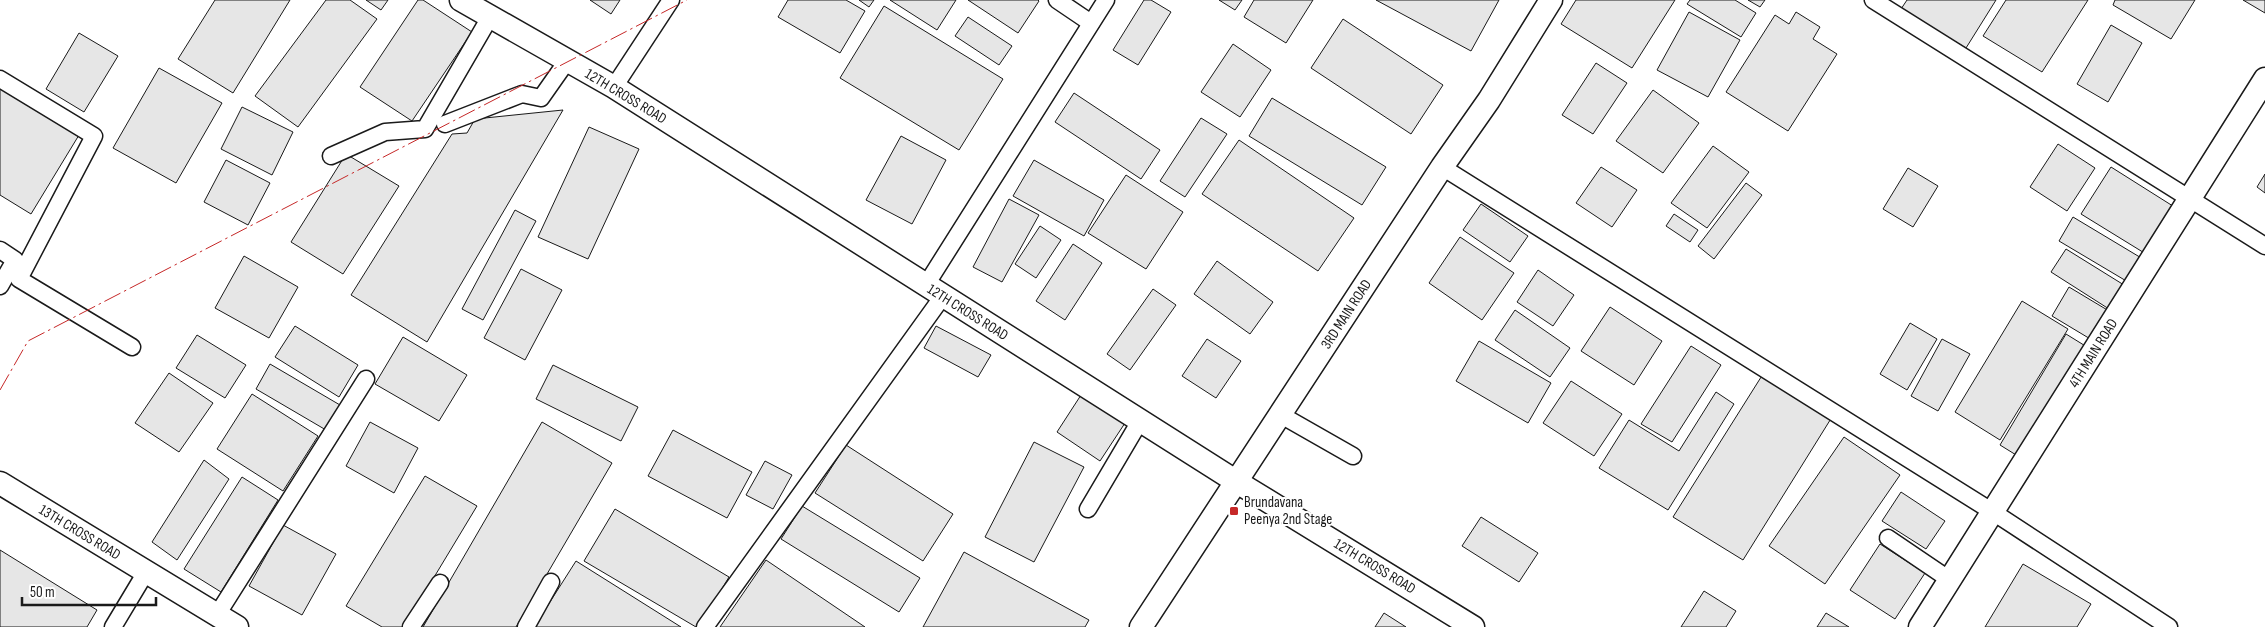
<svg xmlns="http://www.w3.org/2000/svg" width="2265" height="627" font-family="'Sofia Sans Condensed',sans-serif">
<rect width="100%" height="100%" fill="#fff"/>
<g fill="#e6e6e6" stroke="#1a1a1a">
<path d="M 215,0 L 290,0 L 233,93 L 178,59 Z"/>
<path d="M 326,0 L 350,0 L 377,19 L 298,127 L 255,96 Z"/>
<path d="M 366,0 L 388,0 L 381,10 Z"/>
<path d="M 418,0 L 423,0 L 472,32 L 412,121 L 360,87 Z"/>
<path d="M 590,0 L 620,0 L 611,14 Z"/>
<path d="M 788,0 L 846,0 L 865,11 L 840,53 L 778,17 Z"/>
<path d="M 859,0 L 874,0 L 869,7 Z"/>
<path d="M 890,0 L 956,0 L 937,30 Z"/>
<path d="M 968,0 L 1038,0 L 1039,1 L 1018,33 Z"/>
<path d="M 1144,0 L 1151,0 L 1171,12 L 1138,65 L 1113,50 Z"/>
<path d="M 1219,0 L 1242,0 L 1235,10 Z"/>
<path d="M 1254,0 L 1313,0 L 1286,43 L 1244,17 Z"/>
<path d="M 1376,0 L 1499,0 L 1471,51 Z"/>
<path d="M 1576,0 L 1675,0 L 1632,68 L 1561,24 Z"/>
<path d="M 1690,0 L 1735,0 L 1756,13 L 1741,37 L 1687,4 Z"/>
<path d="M 1748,0 L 1765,0 L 1760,7 Z"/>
<path d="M 1907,0 L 1996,0 L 1966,48 L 1901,9 Z"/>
<path d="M 2006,0 L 2088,0 L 2042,72 L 1983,36 Z"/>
<path d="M 2115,0 L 2195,0 L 2171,39 L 2113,5 Z"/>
<path d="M 2243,0 L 2265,0 L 2265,13 Z"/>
<path d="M 884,6 L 1003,79 L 959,150 L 840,78 Z"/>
<path d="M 1689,12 L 1740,40 L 1708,97 L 1657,70 Z"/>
<path d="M 1796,12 L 1820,27 L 1813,39 L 1837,54 L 1788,131 L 1726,92 L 1775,15 L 1789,24 Z"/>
<path d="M 968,17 L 1012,46 L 999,65 L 955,36 Z"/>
<path d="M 1343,19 L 1443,85 L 1411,134 L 1311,68 Z"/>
<path d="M 2111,25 L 2142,43 L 2108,102 L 2077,84 Z"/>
<path d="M 79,33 L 118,56 L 84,112 L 46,89 Z"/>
<path d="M 1233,44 L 1271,70 L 1240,117 L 1201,92 Z"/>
<path d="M 1596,63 L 1627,83 L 1593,134 L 1562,115 Z"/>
<path d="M 159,68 L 222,103 L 176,183 L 113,148 Z"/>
<path d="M 0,87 L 79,135 L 31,214 L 0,195 Z"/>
<path d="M 1653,90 L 1699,123 L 1663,173 L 1616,141 Z"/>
<path d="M 1074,93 L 1160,150 L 1141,179 L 1055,122 Z"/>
<path d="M 1272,98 L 1386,167 L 1362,205 L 1249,136 Z"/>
<path d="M 242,107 L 293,132 L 272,175 L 221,149 Z"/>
<path d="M 563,110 L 427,342 L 351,295 L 452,134 L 467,133 L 475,119 Z"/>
<path d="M 1201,118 L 1227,134 L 1185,197 L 1160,181 Z"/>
<path d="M 589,127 L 639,149 L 588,259 L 538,237 Z"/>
<path d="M 901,136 L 946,160 L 912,224 L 866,200 Z"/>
<path d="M 1239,140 L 1354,218 L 1318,271 L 1202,194 Z"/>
<path d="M 2058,144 L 2095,168 L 2067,211 L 2030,187 Z"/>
<path d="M 1713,146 L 1749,172 L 1707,228 L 1671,203 Z"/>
<path d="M 346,154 L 399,186 L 343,274 L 291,242 Z"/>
<path d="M 226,160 L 270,183 L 248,225 L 204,202 Z"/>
<path d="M 1034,160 L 1104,200 L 1084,236 L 1013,196 Z"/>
<path d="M 1601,167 L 1637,190 L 1612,227 L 1576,203 Z"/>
<path d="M 2111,167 L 2176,208 L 2146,254 L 2081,214 Z"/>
<path d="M 1908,168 L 1938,186 L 1913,227 L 1883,209 Z"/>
<path d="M 2265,174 L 2265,193 L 2257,187 Z"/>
<path d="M 1126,175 L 1183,212 L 1146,269 L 1088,233 Z"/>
<path d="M 1746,183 L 1762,195 L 1714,259 L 1698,246 Z"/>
<path d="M 1009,199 L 1039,215 L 1002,282 L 973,267 Z"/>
<path d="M 1481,204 L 1528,236 L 1510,262 L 1463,230 Z"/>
<path d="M 515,210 L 536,221 L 483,320 L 462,309 Z"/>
<path d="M 1674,214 L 1698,230 L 1690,242 L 1666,226 Z"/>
<path d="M 2073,217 L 2143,259 L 2128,282 L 2059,241 Z"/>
<path d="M 1040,226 L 1061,240 L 1036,278 L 1015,264 Z"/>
<path d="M 1460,237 L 1514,273 L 1482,320 L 1429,283 Z"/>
<path d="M 1073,244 L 1102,263 L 1065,320 L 1036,301 Z"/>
<path d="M 2066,249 L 2124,285 L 2109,309 L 2051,272 Z"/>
<path d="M 244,256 L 298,287 L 269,338 L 215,308 Z"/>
<path d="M 1217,261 L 1273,302 L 1250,334 L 1194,294 Z"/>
<path d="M 521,269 L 562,290 L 525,360 L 484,338 Z"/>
<path d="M 1538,270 L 1574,295 L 1553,326 L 1517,302 Z"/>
<path d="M 2069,287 L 2109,311 L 2092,340 L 2052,316 Z"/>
<path d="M 1153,289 L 1176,305 L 1130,370 L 1107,354 Z"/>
<path d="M 2022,301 L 2068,329 L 2000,440 L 1955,412 Z"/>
<path d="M 1610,307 L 1662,341 L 1634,385 L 1581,351 Z"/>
<path d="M 1515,310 L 1570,348 L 1550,377 L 1495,340 Z"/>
<path d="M 1910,323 L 1937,339 L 1907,390 L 1880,374 Z"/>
<path d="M 295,326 L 358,365 L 339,397 L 275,357 Z"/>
<path d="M 936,326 L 991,355 L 978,377 L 924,348 Z"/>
<path d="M 2066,334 L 2087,347 L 2021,458 L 2000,445 Z"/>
<path d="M 197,335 L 246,365 L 225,398 L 176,368 Z"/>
<path d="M 403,337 L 467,375 L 439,421 L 375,384 Z"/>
<path d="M 1207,339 L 1241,361 L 1216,398 L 1182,376 Z"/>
<path d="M 1942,339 L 1970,354 L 1938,411 L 1911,396 Z"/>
<path d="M 1479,341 L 1551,383 L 1528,423 L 1456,381 Z"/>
<path d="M 1691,346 L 1721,365 L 1672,442 L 1641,424 Z"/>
<path d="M 270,364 L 340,405 L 326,430 L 256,389 Z"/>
<path d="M 553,365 L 638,407 L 621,441 L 536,399 Z"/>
<path d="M 169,373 L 213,403 L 179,452 L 135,423 Z"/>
<path d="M 1763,374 L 1832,417 L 1743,560 L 1673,517 Z"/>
<path d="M 1571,381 L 1622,414 L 1594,456 L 1543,423 Z"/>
<path d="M 1716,392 L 1734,404 L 1668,510 L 1599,468 L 1629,420 L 1679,451 Z"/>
<path d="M 252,394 L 318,436 L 283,491 L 217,449 Z"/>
<path d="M 1081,395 L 1125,423 L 1100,461 L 1057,432 Z"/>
<path d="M 370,422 L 418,448 L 394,493 L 346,466 Z"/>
<path d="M 542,422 L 612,463 L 516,627 L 423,627 Z"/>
<path d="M 673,430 L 752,472 L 727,518 L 648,476 Z"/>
<path d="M 1844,437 L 1900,475 L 1825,584 L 1769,546 Z"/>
<path d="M 1034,442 L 1084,467 L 1034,562 L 985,537 Z"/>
<path d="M 846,445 L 953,514 L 923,561 L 815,493 Z"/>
<path d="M 204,460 L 229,479 L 177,560 L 152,542 Z"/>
<path d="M 765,461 L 792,475 L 773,509 L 746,495 Z"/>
<path d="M 425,476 L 477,506 L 404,627 L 382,627 L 346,606 Z"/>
<path d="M 242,477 L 278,500 L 221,592 L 184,569 Z"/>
<path d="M 1901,492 L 1945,521 L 1926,549 L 1882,521 Z"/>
<path d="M 802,506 L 920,578 L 899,612 L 781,539 Z"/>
<path d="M 615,509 L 729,577 L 699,627 L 696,627 L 584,561 Z"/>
<path d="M 1481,517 L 1538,553 L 1519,582 L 1462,546 Z"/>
<path d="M 283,525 L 336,554 L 302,615 L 249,586 Z"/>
<path d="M 1880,544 L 1925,573 L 1895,619 L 1850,590 Z"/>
<path d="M 0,550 L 97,610 L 87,627 L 0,627 Z"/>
<path d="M 964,552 L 1089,620 L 1085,627 L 923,627 Z"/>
<path d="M 766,560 L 865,627 L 720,627 Z"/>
<path d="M 576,561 L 681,627 L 534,627 Z"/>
<path d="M 2023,564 L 2091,604 L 2077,627 L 1985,627 Z"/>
<path d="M 1704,591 L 1736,611 L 1726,627 L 1681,627 Z"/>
<path d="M 1384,613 L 1406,627 L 1375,627 Z"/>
<path d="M 1826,613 L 1849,627 L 1817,627 Z"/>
</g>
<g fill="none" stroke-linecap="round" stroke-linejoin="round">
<g stroke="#1a1a1a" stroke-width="19">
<g id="street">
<path d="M 1057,0 L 1091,23"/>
<path d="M 1873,0 L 2265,246"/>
<path d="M 0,79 L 94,136 L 19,279 L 132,347"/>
<path d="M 614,87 L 671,0"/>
<path d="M 445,124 L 522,94 L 541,98 L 567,61"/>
<path d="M 331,156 L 385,132 L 425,129 L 490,17"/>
<path d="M 1442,167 L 1993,512 L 2169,627"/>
<path d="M 0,250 L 15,260 L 0,286"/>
<path d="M 926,285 L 1106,0"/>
<path d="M 1281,415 L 1353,456"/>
<path d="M 1088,509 L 1140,421"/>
<path d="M 1888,538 L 1950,580"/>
<path d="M 217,615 L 366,379"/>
<path d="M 113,627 L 146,572"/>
<path d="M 411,627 L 440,583"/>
<path d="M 526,627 L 551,582"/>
<path d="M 705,627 L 943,296"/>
</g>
</g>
<g stroke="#1a1a1a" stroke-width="25">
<g id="secondary">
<path d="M 461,0 L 614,87 L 1237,482 L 1473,627"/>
<path d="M 0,483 L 237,627"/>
<path d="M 1141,627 L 1442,167 L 1489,100 L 1551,0"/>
<path d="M 1920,627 L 2265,79"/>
</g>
</g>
<use href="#street" stroke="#fff" stroke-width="16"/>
<use href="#secondary" stroke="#fff" stroke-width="22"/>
<path stroke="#c62828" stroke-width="1" stroke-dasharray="18 4 2.5 4" stroke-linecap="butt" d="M 0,390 L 28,341 L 687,0"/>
</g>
<rect fill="#c62828" stroke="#fff" stroke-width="2" x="1229" y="506" width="10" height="10" rx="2.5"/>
<g text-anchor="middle" stroke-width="4" stroke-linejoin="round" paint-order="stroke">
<g font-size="15" fill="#1a1a1a" stroke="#fff">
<text transform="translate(626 96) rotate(31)" y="5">12TH CROSS ROAD</text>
<text transform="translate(968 312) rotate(32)" y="5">12TH CROSS ROAD</text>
<text transform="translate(1346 314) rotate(-57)" y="5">3RD MAIN ROAD</text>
<text transform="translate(2093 353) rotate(-58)" y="5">4TH MAIN ROAD</text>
<text transform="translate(80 532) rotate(31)" y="5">13TH CROSS ROAD</text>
<text transform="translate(1375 566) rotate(31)" y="5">12TH CROSS ROAD</text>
</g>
<g font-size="15" fill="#1a1a1a" stroke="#fff" text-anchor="start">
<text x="1244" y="507">Brundavana<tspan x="1244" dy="17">Peenya 2nd Stage</tspan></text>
</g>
</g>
<path d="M22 597v8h134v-8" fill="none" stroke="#1a1a1a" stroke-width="2.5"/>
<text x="30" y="597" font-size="15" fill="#1a1a1a" stroke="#ffffff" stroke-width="4" paint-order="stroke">50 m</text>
</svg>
